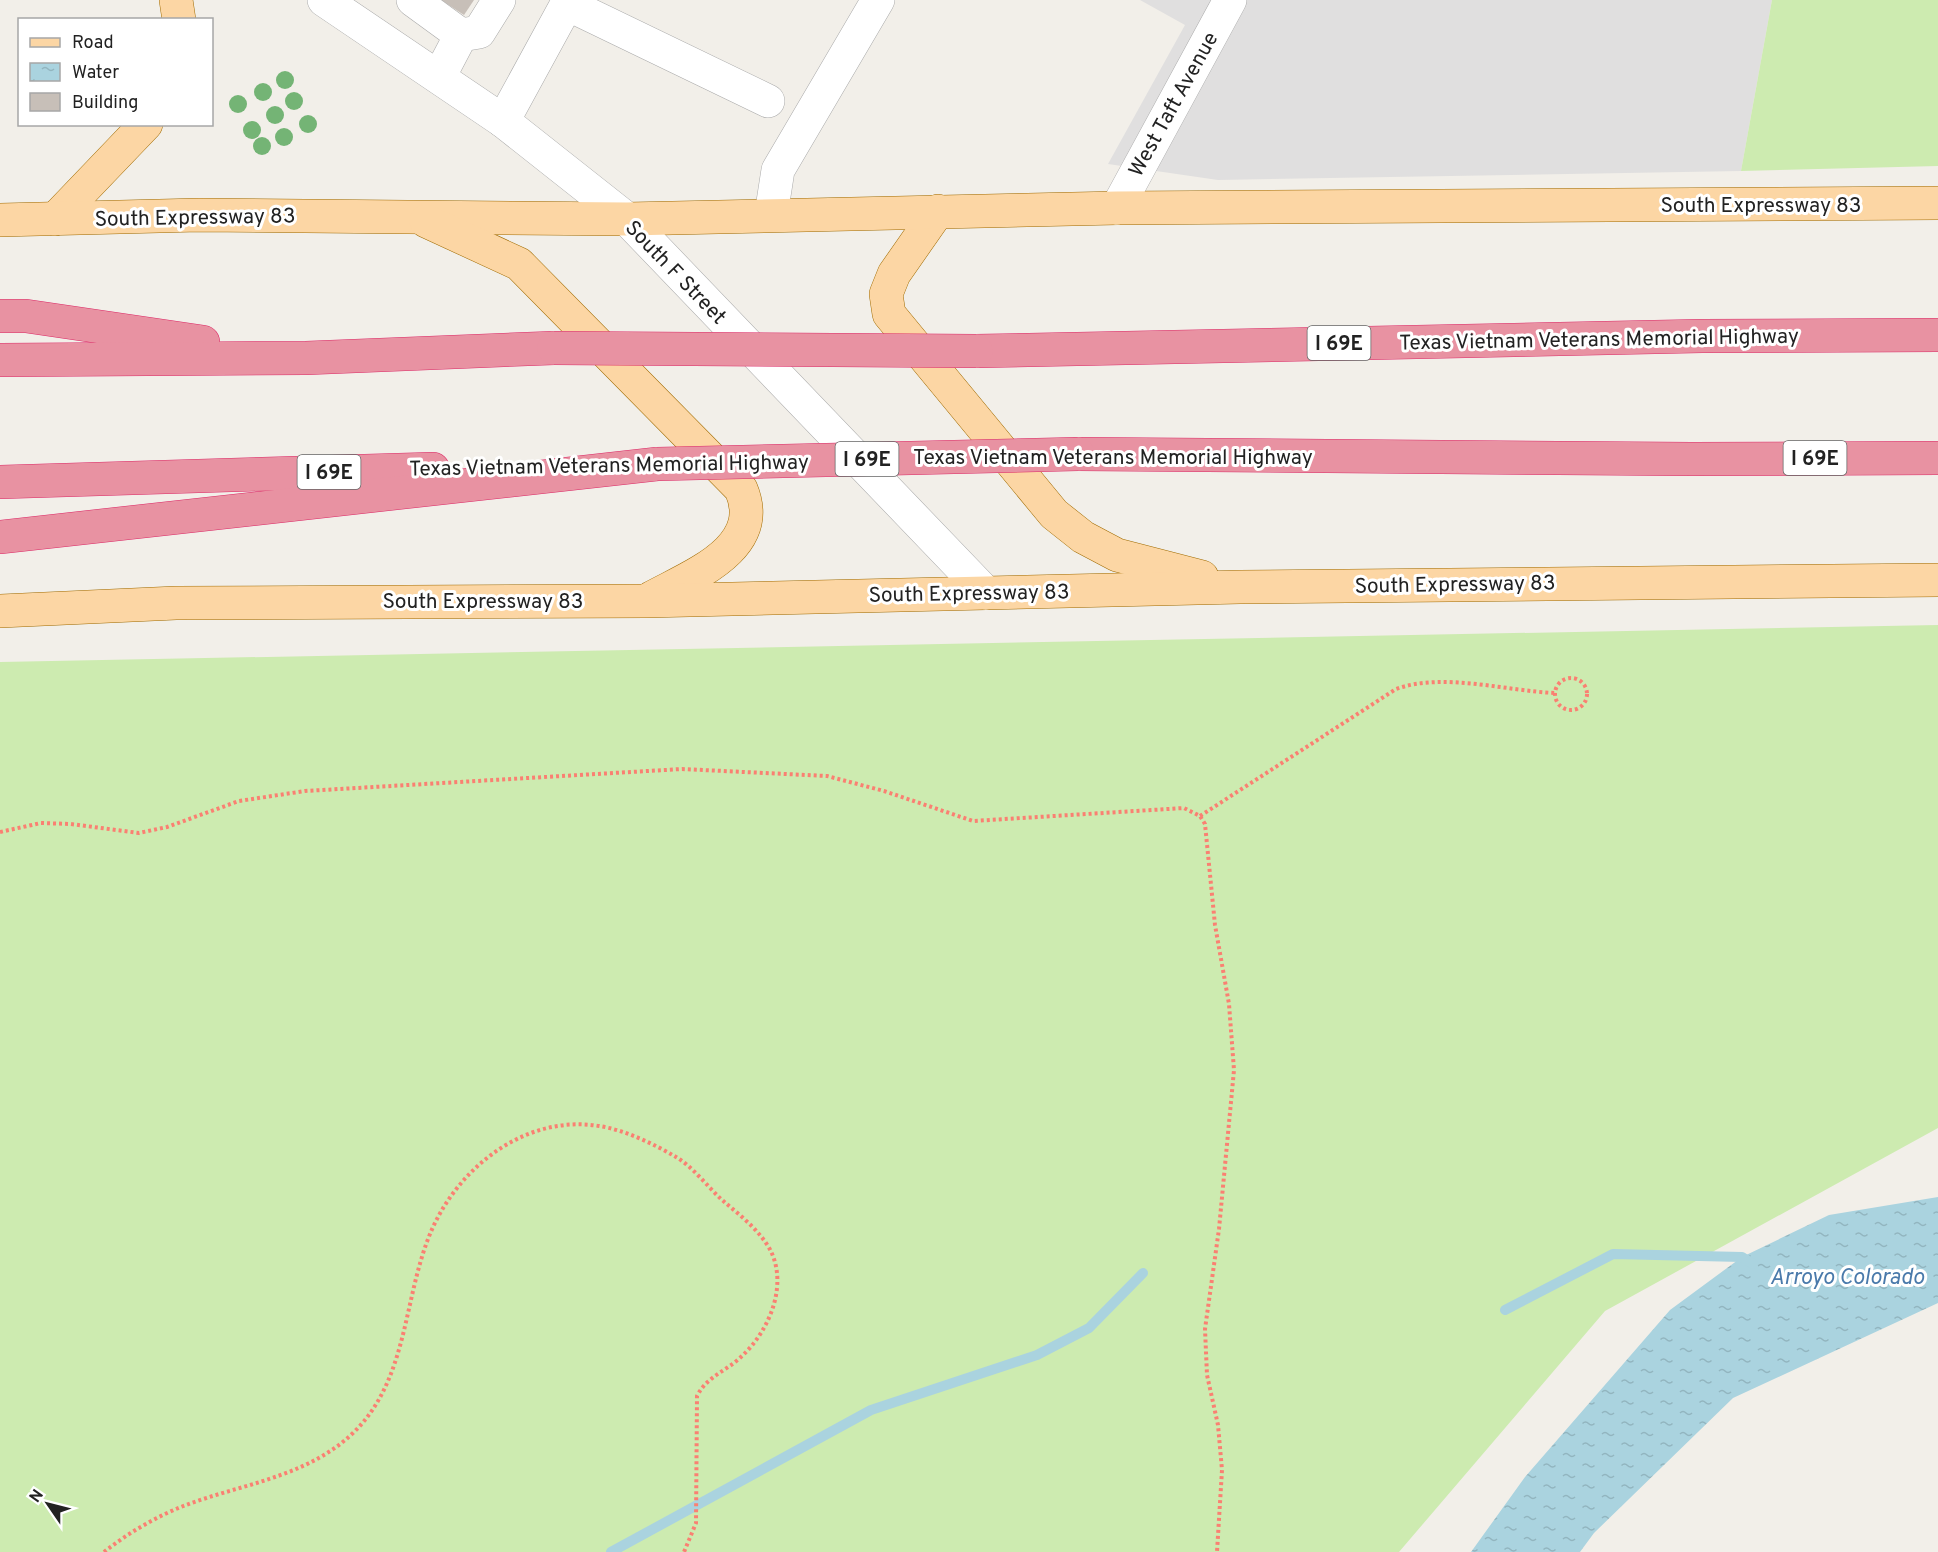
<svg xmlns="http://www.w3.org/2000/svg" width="1938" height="1552" font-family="Overpass,sans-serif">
<defs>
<pattern id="water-ripples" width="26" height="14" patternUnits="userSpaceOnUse" patternTransform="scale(1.5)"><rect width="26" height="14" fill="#aad3df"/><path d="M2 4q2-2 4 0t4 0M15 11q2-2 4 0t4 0" fill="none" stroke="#92b5bf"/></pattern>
</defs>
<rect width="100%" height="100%" fill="#f2efe9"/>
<path fill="#e0dfdf" d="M 1140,0 L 1772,0 L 1741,171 L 1218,180 L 1108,164 L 1185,25 Z"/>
<g fill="#cdebb0">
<path d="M 1772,0 L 1938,0 L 1938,166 L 1741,171 Z"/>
<path d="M 1938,625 L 1938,1128 L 1605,1311 L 1399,1552 L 0,1552 L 0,662 Z"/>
</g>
<path fill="url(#water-ripples)" d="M 1938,1197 L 1938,1303 L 1733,1398 L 1594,1533 L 1580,1552 L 1471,1552 L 1525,1477 L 1670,1310 L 1742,1257 L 1829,1215 Z"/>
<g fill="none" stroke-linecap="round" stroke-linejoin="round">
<g stroke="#aad3df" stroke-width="10">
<path d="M 1505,1310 L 1613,1254 L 1742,1257 L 1753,1264"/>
<path d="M 611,1552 L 871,1410 L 1037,1355 L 1089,1328 L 1143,1273"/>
</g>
</g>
<path fill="#c7bfb8" d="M 441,0 L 474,0 L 464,15 Z"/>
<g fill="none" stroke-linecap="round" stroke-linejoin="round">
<g stroke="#a9a9a9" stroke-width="34">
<g id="minor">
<path d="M 324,0 L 503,121 L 627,219 L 986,593"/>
<path d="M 413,0 L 461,35 L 439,77"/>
<path d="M 567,4 L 768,101"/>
<path d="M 461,35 L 479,32 L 499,0"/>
<path d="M 503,121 L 569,0"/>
<path d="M 1117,208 L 1230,0"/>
<path d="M 771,215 L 778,170 L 878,0"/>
</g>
</g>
<g stroke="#a06b00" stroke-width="34">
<g id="major">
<path d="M 176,0 L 179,20"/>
<path d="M 938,211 L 894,274 L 886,294 L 889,314 L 1054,514 L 1083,537 L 1117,555 L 1202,577"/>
<path d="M 55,219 L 146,124"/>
<path d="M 0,220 L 199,215 L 627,219 L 1117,208 L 1938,203"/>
<path d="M 426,221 L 519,264 L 741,489 C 766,548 693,575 651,598"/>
<path d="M 0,611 L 176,603 L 647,601 L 1240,587 L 1938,580"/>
</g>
</g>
<g stroke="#dc2a67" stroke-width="34">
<g id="highway">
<path d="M 0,316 L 26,316 L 203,342"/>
<path d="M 976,351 L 1702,336 L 1938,335"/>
<path d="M 0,360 L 306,358 L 554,348"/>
<path d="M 1078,454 L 1692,459 L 1938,458"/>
<path d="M 0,482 L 433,469"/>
<path d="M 0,537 L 657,464"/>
</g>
</g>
<g stroke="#fa8072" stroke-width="4" stroke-dasharray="3 3" stroke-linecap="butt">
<circle cx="1571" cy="694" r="16"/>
<path d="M 1200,816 L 1396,689 C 1443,672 1506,691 1555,693"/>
<path d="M 0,832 L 41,823 L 71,824 L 139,833 L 167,827 L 239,801 L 305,791 L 682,769 L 827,776 L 884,791 L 973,821 L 1184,808 L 1200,816 L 1205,824 L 1215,925 L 1229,1004 L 1234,1070 L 1219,1229 L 1205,1329 L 1207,1375 L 1218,1425 L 1222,1470 L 1217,1552"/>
<path d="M 104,1552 C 128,1533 157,1516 186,1505 C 242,1484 307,1477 353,1433 C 408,1380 403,1300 430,1234 C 457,1168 525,1114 599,1126 C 625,1130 654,1144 676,1157 C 693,1167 707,1186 721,1199 C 737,1213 756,1227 768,1246 C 790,1282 770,1330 742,1356 C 727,1371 707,1376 697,1396 L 696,1523 L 684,1552"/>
</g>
<use href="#minor" stroke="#fff" stroke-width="33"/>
<use href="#major" stroke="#fcd6a4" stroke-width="33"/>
<use href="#highway" stroke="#e892a2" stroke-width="33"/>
<g stroke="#dc2a67" stroke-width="34" stroke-linecap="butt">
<g id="highway-bridge">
<path d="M 554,348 L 976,351"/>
<path d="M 657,464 L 1078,454"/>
</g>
</g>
<use href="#highway-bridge" stroke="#e892a2" stroke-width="33"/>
</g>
<g fill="#74b475">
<circle cx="285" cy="80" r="9"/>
<circle cx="263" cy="92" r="9"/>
<circle cx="294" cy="101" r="9"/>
<circle cx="238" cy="104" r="9"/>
<circle cx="275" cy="115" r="9"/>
<circle cx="308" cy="124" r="9"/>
<circle cx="252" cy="130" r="9"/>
<circle cx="284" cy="137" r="9"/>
<circle cx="262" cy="146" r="9"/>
</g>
<g text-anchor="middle" stroke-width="6" stroke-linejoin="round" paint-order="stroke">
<g fill="#fff" stroke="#646464" stroke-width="1.5">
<rect x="1307.5" y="326" width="63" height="34" rx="4.5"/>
<rect x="1783.5" y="441" width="63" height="34" rx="4.5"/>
<rect x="835.5" y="442" width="63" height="34" rx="4.5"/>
<rect x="297.5" y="455" width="63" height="34" rx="4.5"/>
</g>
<g font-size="20" font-weight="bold" fill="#222">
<text x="1339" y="350">I 69E</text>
<text x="1815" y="465">I 69E</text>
<text x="867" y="466">I 69E</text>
<text x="329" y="479">I 69E</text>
</g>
<g font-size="21" fill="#222" stroke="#fff">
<text transform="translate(1173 104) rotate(-61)" y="7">West Taft Avenue</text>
<text x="1761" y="212">South Expressway 83</text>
<text transform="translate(195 217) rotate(-1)" y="7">South Expressway 83</text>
<text transform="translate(676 272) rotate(46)" y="7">South F Street</text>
<text transform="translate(1599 339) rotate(-1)" y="7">Texas Vietnam Veterans Memorial Highway</text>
<text x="1113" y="464">Texas Vietnam Veterans Memorial Highway</text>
<text transform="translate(609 465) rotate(-1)" y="7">Texas Vietnam Veterans Memorial Highway</text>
<text transform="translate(1455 584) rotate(-1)" y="7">South Expressway 83</text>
<text transform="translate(969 593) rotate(-1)" y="7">South Expressway 83</text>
<text x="483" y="608">South Expressway 83</text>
</g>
<g font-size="22" font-style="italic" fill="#4a7aab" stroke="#fff">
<text x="1847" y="1284">Arroyo Colorado</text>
</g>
</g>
<rect x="18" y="18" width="195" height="108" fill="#ffffff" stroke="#a7a7a7" stroke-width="1.5"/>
<rect x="30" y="38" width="30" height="9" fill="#fcd6a4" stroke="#a7a7a7" stroke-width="1.5"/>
<text x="72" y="48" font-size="18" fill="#222222">Road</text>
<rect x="30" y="63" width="30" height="18" fill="url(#water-ripples)" stroke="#a7a7a7" stroke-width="1.5"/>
<text x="72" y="78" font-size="18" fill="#222222">Water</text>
<rect x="30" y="93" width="30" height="18" fill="#c7bfb8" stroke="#a7a7a7" stroke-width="1.5"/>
<text x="72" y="108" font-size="18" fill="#222222">Building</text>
<g transform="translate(48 1504) rotate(305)" stroke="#ffffff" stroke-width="4.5" paint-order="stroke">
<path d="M0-4.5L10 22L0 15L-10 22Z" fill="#222222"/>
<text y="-9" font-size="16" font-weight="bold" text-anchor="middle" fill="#222222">N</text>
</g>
</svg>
